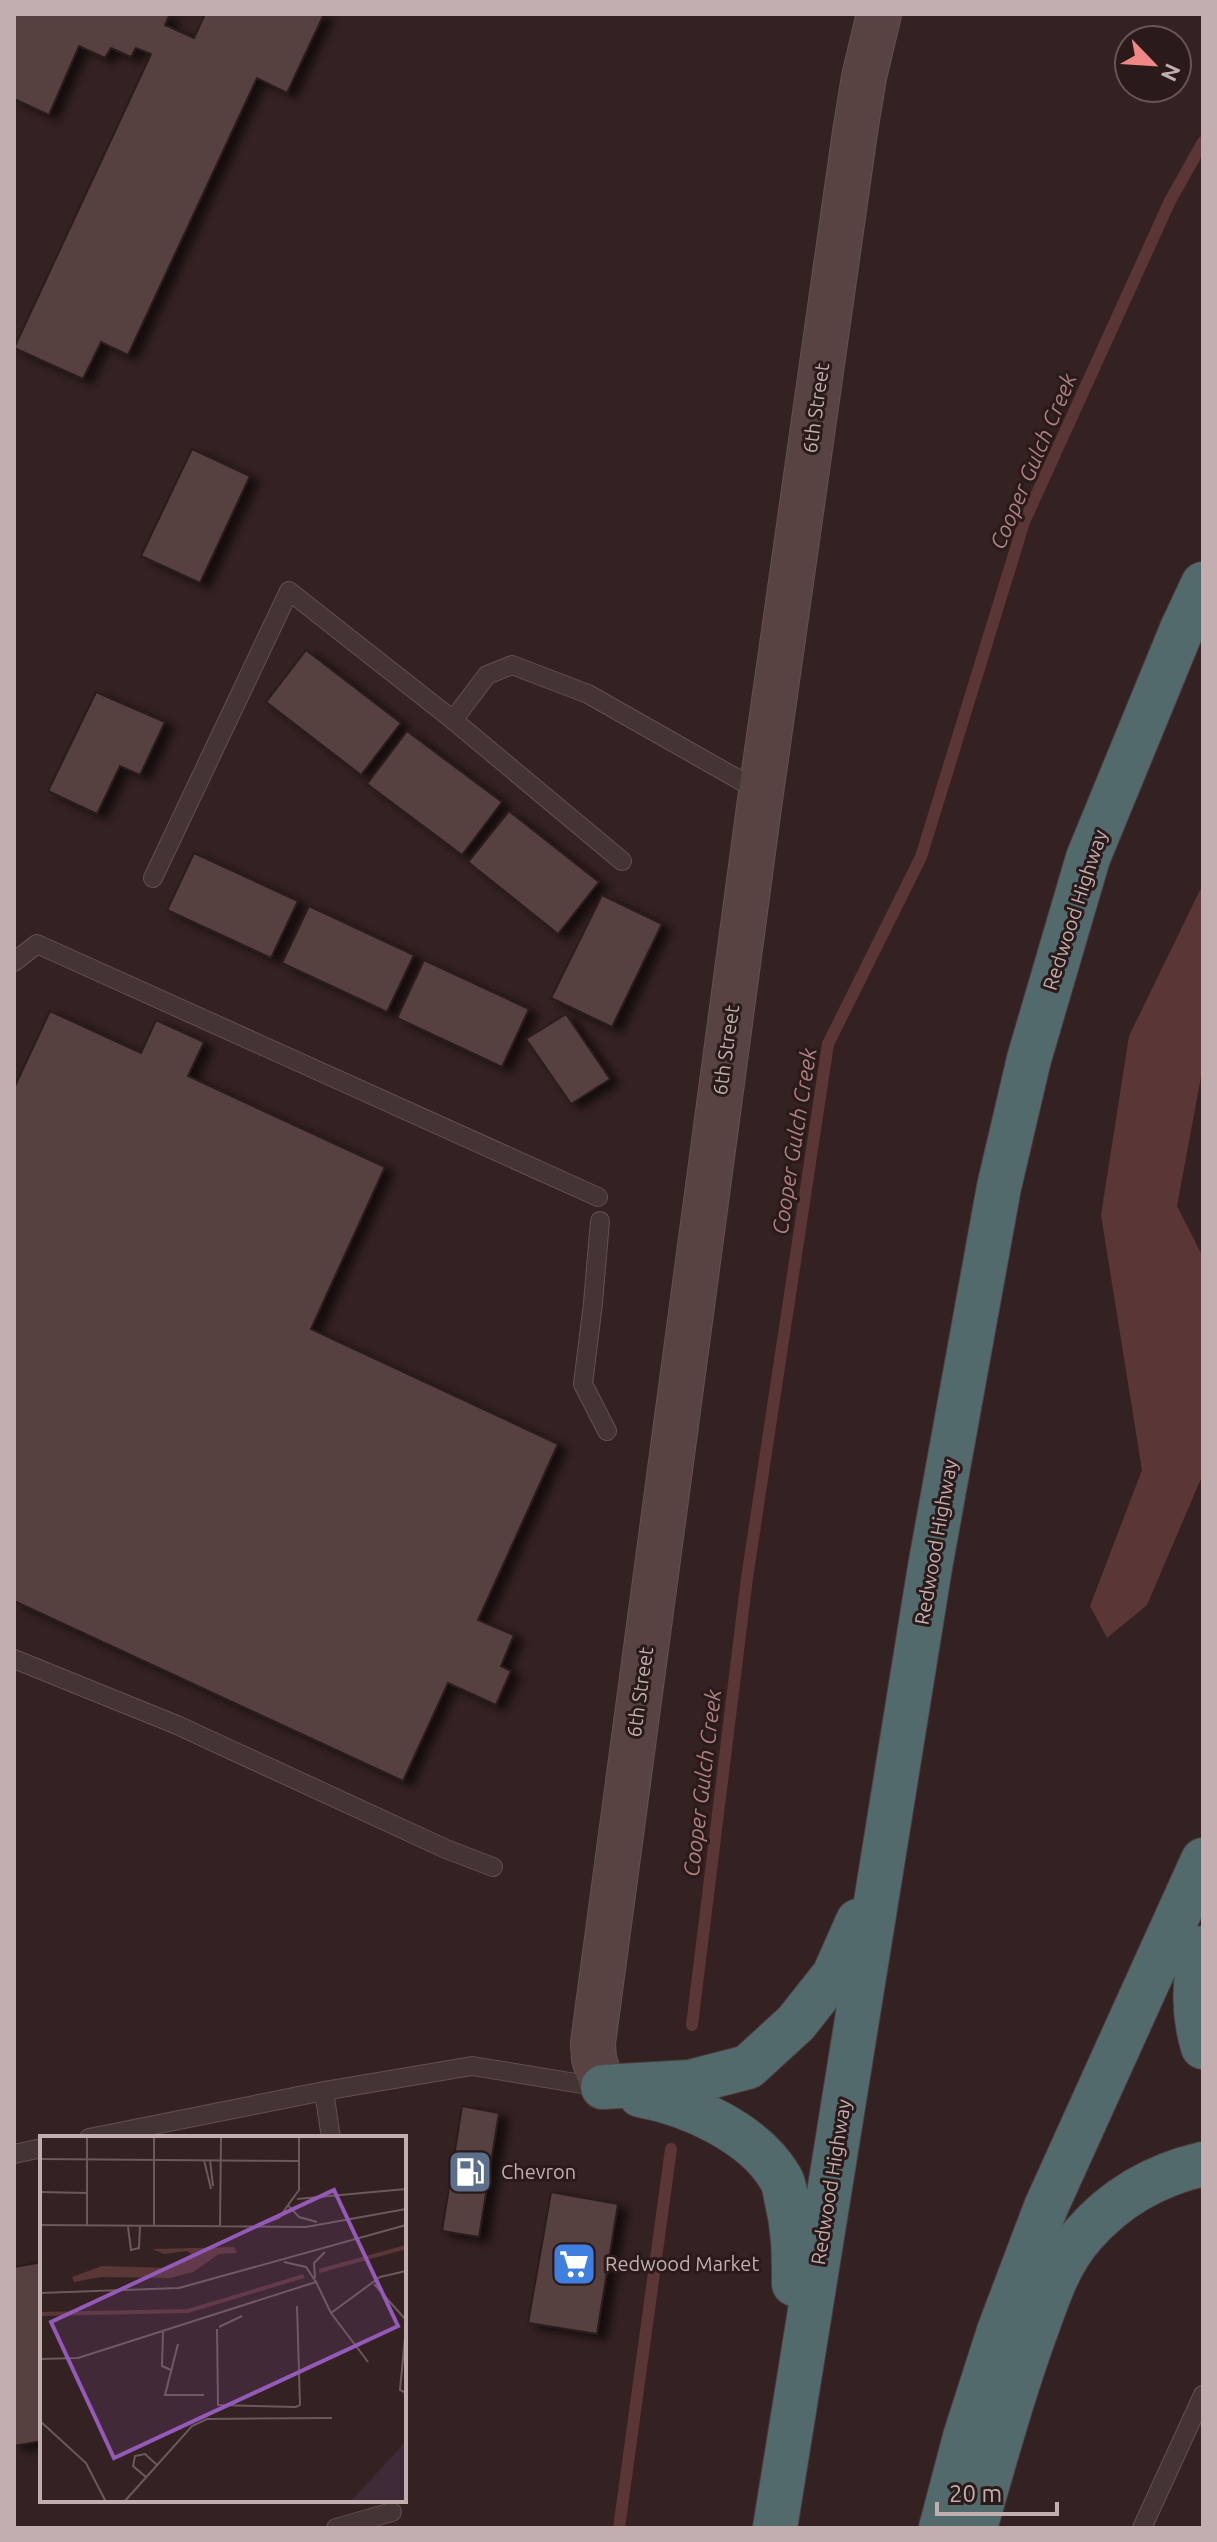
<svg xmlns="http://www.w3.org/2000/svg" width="1217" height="2542" font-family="Ubuntu,sans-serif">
<defs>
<filter id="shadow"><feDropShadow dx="9" dy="5" stdDeviation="4" flood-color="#0009"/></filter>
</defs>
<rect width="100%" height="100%" fill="#342121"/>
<path fill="#5b3636" d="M 1203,884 L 1203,1066 L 1177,1206 L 1203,1257 L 1203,1474 L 1147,1605 L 1107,1638 L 1090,1606 L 1142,1470 L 1101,1215 L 1129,1036 Z"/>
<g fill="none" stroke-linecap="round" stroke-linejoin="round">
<g stroke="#5b3636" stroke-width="12">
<path d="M 692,2025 L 747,1578 L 828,1044 L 921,857 L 1024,522 L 1170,201 L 1203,142"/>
<path d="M 619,2528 L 671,2149"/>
</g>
</g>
<g fill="#573f40" stroke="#2c1c1c" stroke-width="2" filter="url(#shadow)">
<path d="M 14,14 L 170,14 L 165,25 L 194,38 L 205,14 L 324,14 L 287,93 L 257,78 L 128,355 L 101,342 L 83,379 L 14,348 L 151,54 L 136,48 L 131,57 L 111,48 L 105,58 L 79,46 L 49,115 L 14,99 Z"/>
<path d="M 192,449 L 250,476 L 200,583 L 141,556 Z"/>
<path d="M 306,650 L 401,723 L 361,775 L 266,702 Z"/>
<path d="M 96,692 L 165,722 L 140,775 L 120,766 L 97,814 L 48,791 Z"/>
<path d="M 407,731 L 502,802 L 462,855 L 367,784 Z"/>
<path d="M 509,811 L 599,882 L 558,934 L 468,862 Z"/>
<path d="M 194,853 L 298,901 L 271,958 L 167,910 Z"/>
<path d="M 602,895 L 662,924 L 612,1027 L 551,998 Z"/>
<path d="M 309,906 L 414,955 L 387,1012 L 282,963 Z"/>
<path d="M 424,960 L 529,1009 L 502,1067 L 397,1018 Z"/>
<path d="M 50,1011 L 141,1053 L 156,1020 L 204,1042 L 188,1076 L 385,1167 L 311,1329 L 558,1444 L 478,1620 L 514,1635 L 501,1666 L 511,1671 L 496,1705 L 448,1683 L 403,1781 L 14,1601 L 14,1088 Z"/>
<path d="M 566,1014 L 610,1079 L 571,1104 L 526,1039 Z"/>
<path d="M 462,2106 L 499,2113 L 479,2237 L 442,2231 Z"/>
<path d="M 551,2192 L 618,2204 L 597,2334 L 528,2323 Z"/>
<path d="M 42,2262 L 42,2441 L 14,2446 L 14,2267 Z"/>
</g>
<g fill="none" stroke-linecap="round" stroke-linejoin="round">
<g stroke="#635152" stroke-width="20">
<g id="lane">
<path d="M 453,720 L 487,675 L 512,665 L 588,694 L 759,791"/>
<path d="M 153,878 L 289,591 L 453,720 L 622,861"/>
<path d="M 14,962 L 37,944 L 598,1197"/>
<path d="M 600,1221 L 593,1303 L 583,1384 L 607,1431"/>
<path d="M 14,1659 L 177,1725 L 446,1849 L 493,1867"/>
<path d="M 89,2138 L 324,2091"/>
<path d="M 331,2138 L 324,2091 L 472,2066 L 600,2087"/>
<path d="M 14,2154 L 42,2148"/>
<path d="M 336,2528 L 392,2512"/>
<path d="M 1142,2528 L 1203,2395"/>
</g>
</g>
<g stroke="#635152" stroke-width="46">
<path id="secondary" d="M 603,2087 L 594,2059 L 593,2043 L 759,807 L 855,132 L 864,77 L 879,14"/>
</g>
<g stroke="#4d3c3c" stroke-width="46">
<g id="highway">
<path d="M 1203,1948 C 1193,1981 1193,2014 1203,2047"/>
<path d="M 603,2087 L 690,2082 L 748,2067 L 796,2023 L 834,1975 L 858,1921"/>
<path d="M 640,2095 C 689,2104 755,2133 781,2179 C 784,2184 785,2191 786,2197 C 794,2229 794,2251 794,2284"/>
<path d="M 775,2528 L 930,1567 L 999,1187 L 1029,1059 L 1088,858 L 1182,629 L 1203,584"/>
<path d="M 941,2528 L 965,2437 L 999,2331 L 1046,2207 L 1203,1860"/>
<path d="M 975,2528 C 995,2459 1014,2389 1039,2322 C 1050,2291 1061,2260 1083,2235 C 1116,2197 1155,2175 1203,2164"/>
</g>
</g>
<use href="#lane" stroke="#453434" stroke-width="18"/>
<use href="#secondary" stroke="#584342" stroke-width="44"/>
<use href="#highway" stroke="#526a6b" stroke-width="44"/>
</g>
<defs>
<g id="fuel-square" transform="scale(2.3)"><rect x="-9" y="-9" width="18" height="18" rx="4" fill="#5c6f8a" stroke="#2a1a1a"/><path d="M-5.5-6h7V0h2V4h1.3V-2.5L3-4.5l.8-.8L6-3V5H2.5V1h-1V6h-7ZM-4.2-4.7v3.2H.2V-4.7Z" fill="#fff"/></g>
<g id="supermarket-square" transform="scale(2.3)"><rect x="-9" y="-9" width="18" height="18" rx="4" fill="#3f7fe0" stroke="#2a1a1a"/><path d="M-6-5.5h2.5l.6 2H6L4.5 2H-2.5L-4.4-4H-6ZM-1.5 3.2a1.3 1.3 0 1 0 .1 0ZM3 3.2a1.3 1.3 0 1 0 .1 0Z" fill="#fff"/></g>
</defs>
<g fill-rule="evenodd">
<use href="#fuel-square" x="470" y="2172"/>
<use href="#supermarket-square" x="574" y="2264"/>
</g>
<g text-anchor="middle" stroke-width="6" stroke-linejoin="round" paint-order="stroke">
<g font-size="20" fill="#c2aeae" stroke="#2a1a1a">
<text transform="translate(816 408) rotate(-82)" y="7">6th Street</text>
<text transform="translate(1075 910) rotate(-72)" y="7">Redwood Highway</text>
<text transform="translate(726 1050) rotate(-82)" y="7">6th Street</text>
<text transform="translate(936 1542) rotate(-80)" y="7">Redwood Highway</text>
<text transform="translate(640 1692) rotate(-82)" y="7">6th Street</text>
<text transform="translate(831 2182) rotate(-81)" y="7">Redwood Highway</text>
</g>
<g font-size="20" fill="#c2aeae" stroke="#2a1a1a" text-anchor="start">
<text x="501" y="2179">Chevron</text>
<text x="605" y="2271">Redwood Market</text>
</g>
<g font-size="22" font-style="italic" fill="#ad8081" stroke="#2a1a1a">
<text transform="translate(1033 461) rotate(-67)" y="8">Cooper Gulch Creek</text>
<text transform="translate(794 1141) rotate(-81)" y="8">Cooper Gulch Creek</text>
<text transform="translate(702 1783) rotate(-83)" y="8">Cooper Gulch Creek</text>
</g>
</g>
<g transform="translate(40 2136)">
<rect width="366" height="366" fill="#342121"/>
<path d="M 366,304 L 366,366 L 310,366 L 360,312 Z" fill="#3f2b38"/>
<path d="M 194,111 L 197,117 L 179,118 L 153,136 L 131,142 L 61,141 L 34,146 L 32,141 L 62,130 L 131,132 L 154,120 L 147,115 L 124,118 L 112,113 Z" fill="#5b3636"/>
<path fill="none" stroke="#5b3636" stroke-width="4" d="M 279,135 L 366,111M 0,178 L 148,175 L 264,140"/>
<path fill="none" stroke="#6d5959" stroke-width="2" d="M 0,23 L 260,25M 164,24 L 171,53M 170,24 L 173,50M 0,56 L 47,57M 257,63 L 366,53M 248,69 L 259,54 L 259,0M 225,87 L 239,82 L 248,69 L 259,81 L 277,86M 0,89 L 266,91 L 366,73M 47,89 L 47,0M 114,89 L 114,0M 180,90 L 181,0M 88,91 L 91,114 L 99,112 L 100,90M 244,126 L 266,131 L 276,146M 275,142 L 274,127 L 285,116M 334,148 L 366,184M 0,157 L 139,152 L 366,89M 291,177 L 328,226M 179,191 L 202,180M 366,191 L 360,254 L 366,257M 177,193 L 178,269 L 256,271 L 260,269 L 257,170M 123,196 L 122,230 L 131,234M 138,208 L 125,259 L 164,259M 0,223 L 38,222 L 276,146 L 291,177 L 340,141 L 366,135M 0,285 L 46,327 L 66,366M 106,341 L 93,330 L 95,320 L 105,318 L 117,329M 84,366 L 152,290 L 167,283 L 292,282"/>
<path fill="#945ab9" fill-opacity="0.15" stroke="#945ab9" stroke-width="4" d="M 294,54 L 358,190 L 74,322 L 11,186 Z"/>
<rect width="366" height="366" fill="none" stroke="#c2aeae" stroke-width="4"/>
</g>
<rect width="1217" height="2542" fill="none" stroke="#c2aeae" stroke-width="32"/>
<g transform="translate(1153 64) rotate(115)"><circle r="38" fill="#2a1a1a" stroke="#675555" stroke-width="2"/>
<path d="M0-6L14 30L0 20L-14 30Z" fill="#ef8886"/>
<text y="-12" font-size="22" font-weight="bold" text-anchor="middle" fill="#c2aeae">N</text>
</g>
<path d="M937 2502v12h120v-12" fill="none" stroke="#c2aeae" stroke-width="4"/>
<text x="949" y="2502" font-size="24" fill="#c2aeae" stroke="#2a1a1a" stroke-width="6" paint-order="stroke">20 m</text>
</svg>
